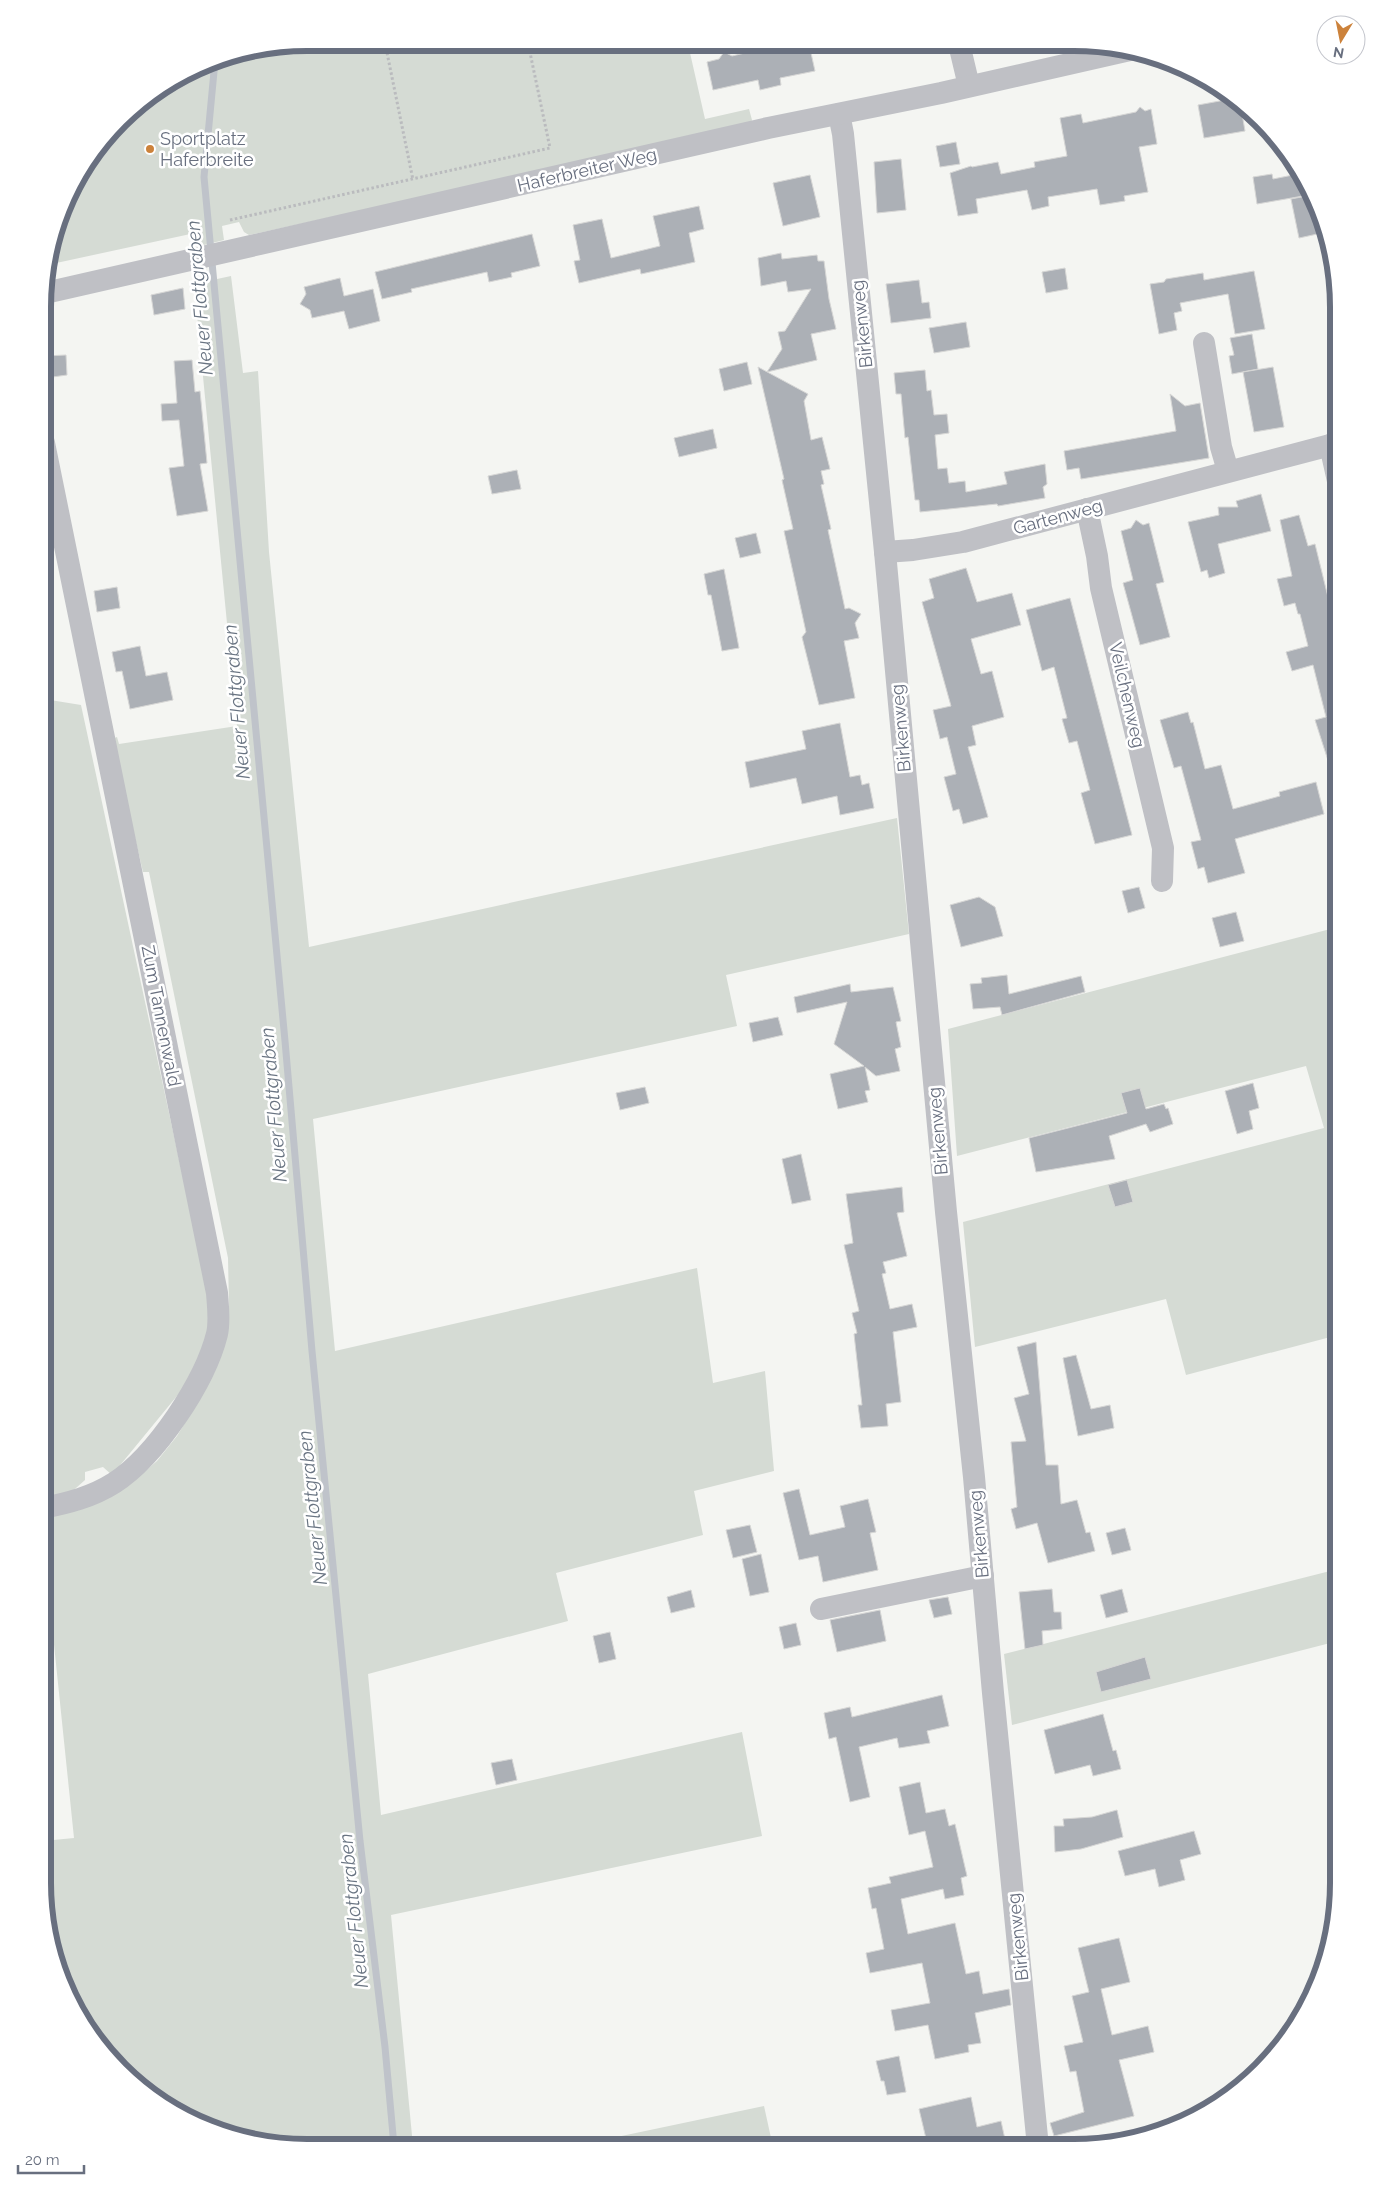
<svg xmlns="http://www.w3.org/2000/svg" width="1381" height="2190" font-family="Raleway,sans-serif">
<rect width="100%" height="100%" fill="#f4f5f2"/>
<g fill="#d5dbd4">
<path d="M 307,43 L 688,44 L 705,119 L 749,109 L 752,120 L 750,125 L 249,235 L 244,232 L 239,222 L 222,226 L 224,240 L 200,246 L 193,244 L 195,233 L 47,265 L 70,190 L 132,108 L 206,63 Z"/>
<path d="M 231,276 L 243,373 L 258,371 L 269,552 L 309,947 L 897,818 L 909,934 L 726,975 L 737,1026 L 313,1119 L 335,1351 L 697,1268 L 713,1383 L 765,1371 L 774,1471 L 694,1491 L 703,1535 L 556,1573 L 568,1621 L 368,1674 L 381,1815 L 742,1732 L 762,1836 L 391,1915 L 413,2146 L 273,2145 L 206,2127 L 146,2093 L 97,2044 L 63,1985 L 43,1883 L 43,1841 L 74,1838 L 43,1538 L 43,1517 L 129,1485 L 157,1461 L 177,1436 L 199,1400 L 224,1343 L 229,1306 L 228,1258 L 149,872 L 143,872 L 112,739 L 117,737 L 119,744 L 237,726 L 194,284 Z"/>
<path d="M 44,699 L 81,705 L 213,1317 L 202,1352 L 181,1391 L 112,1475 L 103,1467 L 85,1472 L 85,1480 L 67,1496 L 43,1503 Z"/>
<path d="M 1338,927 L 1338,1335 L 1186,1375 L 1166,1299 L 975,1347 L 963,1222 L 1324,1128 L 1306,1066 L 957,1156 L 948,1029 Z"/>
<path d="M 1338,1569 L 1338,1641 L 1012,1725 L 1004,1654 Z"/>
<path d="M 764,2106 L 773,2147 L 574,2146 Z"/>
</g>
<g fill="none" stroke-linecap="round" stroke-linejoin="round">
<path stroke="#bfc3ca" stroke-width="7" d="M 215,61 L 204,177 L 285,1041 L 312,1351 L 360,1841 L 385,2047 L 394,2146"/>
</g>
<g fill="#acb0b6" stroke="#d6d6d5">
<path d="M 770,44 L 809,44 L 815,71 L 780,78 L 781,85 L 760,90 L 758,80 L 713,90 L 707,62 L 719,59 L 724,52 L 732,56 L 771,47 Z"/>
<path d="M 1236,98 L 1240,102 L 1245,131 L 1204,138 L 1198,105 Z"/>
<path d="M 1140,107 L 1145,111 L 1151,109 L 1157,144 L 1139,147 L 1148,192 L 1124,196 L 1125,201 L 1100,205 L 1097,189 L 1048,197 L 1049,206 L 1032,210 L 1027,190 L 976,199 L 978,213 L 958,216 L 950,173 L 971,166 L 972,167 L 998,162 L 1001,174 L 1035,167 L 1034,162 L 1067,156 L 1060,118 L 1081,114 L 1083,123 L 1136,112 Z"/>
<path d="M 956,142 L 960,164 L 940,167 L 936,146 Z"/>
<path d="M 901,159 L 906,210 L 877,213 L 874,162 Z"/>
<path d="M 1272,174 L 1273,179 L 1298,174 L 1303,196 L 1257,204 L 1253,177 Z"/>
<path d="M 810,175 L 820,217 L 783,226 L 773,183 Z"/>
<path d="M 1312,195 L 1318,205 L 1322,233 L 1299,238 L 1291,199 Z"/>
<path d="M 699,206 L 704,229 L 689,233 L 695,262 L 641,274 L 640,269 L 579,283 L 574,261 L 580,260 L 573,225 L 602,219 L 611,258 L 660,246 L 653,216 Z"/>
<path d="M 532,234 L 540,266 L 511,273 L 512,277 L 489,282 L 487,272 L 411,289 L 412,292 L 382,299 L 375,272 Z"/>
<path d="M 781,253 L 782,259 L 817,255 L 818,261 L 824,261 L 829,299 L 836,329 L 811,334 L 817,360 L 767,372 L 782,349 L 778,332 L 785,331 L 811,289 L 788,292 L 786,281 L 761,286 L 758,258 Z"/>
<path d="M 1065,268 L 1068,289 L 1046,293 L 1042,272 Z"/>
<path d="M 1254,271 L 1265,329 L 1235,334 L 1228,294 L 1180,303 L 1182,311 L 1174,313 L 1177,330 L 1159,334 L 1150,284 L 1164,282 L 1166,279 L 1203,273 L 1204,280 Z"/>
<path d="M 340,278 L 344,296 L 373,289 L 380,321 L 349,329 L 344,311 L 312,318 L 310,310 L 300,304 L 306,294 L 304,287 Z"/>
<path d="M 919,280 L 922,303 L 929,302 L 931,318 L 891,323 L 886,284 Z"/>
<path d="M 183,288 L 185,309 L 154,315 L 151,295 Z"/>
<path d="M 966,322 L 970,347 L 934,353 L 929,328 Z"/>
<path d="M 1252,334 L 1258,369 L 1232,374 L 1229,356 L 1234,355 L 1230,338 Z"/>
<path d="M 66,355 L 67,375 L 45,378 L 45,356 Z"/>
<path d="M 192,360 L 195,392 L 200,391 L 207,463 L 200,464 L 208,511 L 177,516 L 169,468 L 184,466 L 179,420 L 162,421 L 161,404 L 177,403 L 174,361 Z"/>
<path d="M 747,362 L 752,384 L 724,391 L 719,369 Z"/>
<path d="M 758,367 L 808,394 L 804,401 L 811,440 L 822,437 L 830,469 L 821,471 L 824,484 L 821,485 L 831,529 L 828,530 L 845,609 L 849,608 L 861,614 L 855,623 L 859,638 L 844,641 L 855,698 L 819,705 L 802,637 L 806,632 L 784,531 L 793,529 L 782,480 L 784,479 Z"/>
<path d="M 1273,367 L 1284,427 L 1254,432 L 1243,372 Z"/>
<path d="M 925,370 L 927,391 L 931,390 L 934,415 L 947,414 L 949,433 L 935,435 L 938,469 L 947,468 L 949,483 L 965,481 L 966,492 L 1007,484 L 1004,472 L 1045,464 L 1047,484 L 1043,487 L 1045,498 L 998,506 L 997,504 L 920,512 L 919,500 L 915,500 L 908,437 L 905,438 L 901,394 L 896,394 L 894,373 Z"/>
<path d="M 1170,394 L 1185,406 L 1200,403 L 1209,458 L 1081,479 L 1079,468 L 1067,470 L 1064,451 L 1176,431 Z"/>
<path d="M 713,429 L 717,448 L 679,457 L 674,438 Z"/>
<path d="M 517,470 L 521,489 L 492,494 L 488,476 Z"/>
<path d="M 1261,494 L 1271,531 L 1218,544 L 1225,573 L 1209,578 L 1207,570 L 1201,572 L 1188,522 L 1219,515 L 1218,507 L 1238,507 L 1236,501 Z"/>
<path d="M 1299,515 L 1308,546 L 1315,544 L 1338,638 L 1338,775 L 1333,776 L 1315,720 L 1326,717 L 1313,665 L 1292,671 L 1286,652 L 1308,646 L 1300,614 L 1298,614 L 1295,603 L 1284,606 L 1277,579 L 1292,576 L 1280,520 Z"/>
<path d="M 1136,520 L 1143,525 L 1149,523 L 1164,582 L 1156,584 L 1170,637 L 1140,645 L 1123,583 L 1133,580 L 1121,531 L 1131,528 Z"/>
<path d="M 756,533 L 761,553 L 740,558 L 735,538 Z"/>
<path d="M 966,568 L 977,602 L 1012,593 L 1021,625 L 971,639 L 981,674 L 992,671 L 1004,717 L 972,726 L 976,745 L 968,747 L 988,817 L 963,824 L 959,809 L 953,811 L 944,777 L 956,774 L 947,737 L 940,739 L 933,710 L 951,706 L 922,602 L 934,598 L 929,579 Z"/>
<path d="M 724,569 L 739,648 L 722,651 L 711,595 L 708,595 L 704,574 Z"/>
<path d="M 117,587 L 120,608 L 97,612 L 94,591 Z"/>
<path d="M 1070,598 L 1132,835 L 1095,844 L 1081,793 L 1090,790 L 1077,741 L 1069,743 L 1062,719 L 1067,718 L 1054,667 L 1042,671 L 1026,610 Z"/>
<path d="M 140,646 L 146,676 L 167,672 L 173,700 L 130,709 L 122,671 L 116,672 L 112,652 Z"/>
<path d="M 1188,712 L 1191,723 L 1193,722 L 1205,769 L 1221,765 L 1233,809 L 1280,796 L 1279,792 L 1316,782 L 1324,814 L 1235,839 L 1245,873 L 1208,883 L 1204,867 L 1198,869 L 1191,842 L 1201,840 L 1181,766 L 1174,768 L 1160,720 Z"/>
<path d="M 840,723 L 850,777 L 860,775 L 862,785 L 869,783 L 874,808 L 840,815 L 837,796 L 802,804 L 796,778 L 750,788 L 745,762 L 806,749 L 802,731 Z"/>
<path d="M 1139,887 L 1145,908 L 1128,913 L 1122,891 Z"/>
<path d="M 979,897 L 995,907 L 1003,936 L 961,947 L 950,905 Z"/>
<path d="M 1236,912 L 1244,941 L 1220,947 L 1212,918 Z"/>
<path d="M 1007,975 L 1009,994 L 1081,976 L 1085,992 L 1002,1015 L 1000,1007 L 973,1009 L 970,984 L 982,983 L 981,978 Z"/>
<path d="M 850,984 L 851,992 L 893,987 L 901,1021 L 896,1022 L 901,1047 L 895,1049 L 900,1071 L 876,1076 L 865,1067 L 870,1090 L 865,1091 L 868,1102 L 838,1109 L 830,1074 L 864,1066 L 834,1044 L 847,1002 L 797,1013 L 794,997 Z"/>
<path d="M 778,1017 L 783,1035 L 753,1042 L 749,1023 Z"/>
<path d="M 1253,1083 L 1259,1108 L 1249,1111 L 1253,1129 L 1237,1134 L 1225,1091 Z"/>
<path d="M 645,1087 L 649,1103 L 620,1110 L 616,1093 Z"/>
<path d="M 1140,1088 L 1146,1109 L 1164,1104 L 1166,1109 L 1168,1108 L 1173,1124 L 1150,1132 L 1146,1124 L 1109,1136 L 1115,1159 L 1036,1172 L 1029,1138 L 1127,1113 L 1121,1093 Z"/>
<path d="M 801,1154 L 811,1200 L 792,1204 L 782,1159 Z"/>
<path d="M 1127,1180 L 1133,1202 L 1115,1207 L 1108,1185 Z"/>
<path d="M 902,1187 L 904,1212 L 897,1213 L 907,1256 L 883,1262 L 886,1273 L 882,1274 L 890,1309 L 912,1304 L 917,1327 L 893,1332 L 901,1402 L 886,1404 L 888,1426 L 861,1428 L 858,1405 L 862,1405 L 854,1334 L 857,1333 L 852,1313 L 859,1311 L 844,1245 L 853,1243 L 846,1194 Z"/>
<path d="M 1036,1342 L 1046,1465 L 1058,1465 L 1061,1504 L 1077,1500 L 1086,1533 L 1090,1532 L 1095,1551 L 1048,1563 L 1037,1523 L 1016,1529 L 1011,1509 L 1017,1507 L 1011,1442 L 1026,1441 L 1014,1398 L 1029,1394 L 1017,1347 Z"/>
<path d="M 1076,1355 L 1091,1409 L 1110,1405 L 1114,1428 L 1078,1436 L 1063,1358 Z"/>
<path d="M 799,1489 L 810,1535 L 845,1527 L 840,1506 L 868,1499 L 876,1532 L 870,1533 L 878,1570 L 823,1582 L 818,1556 L 799,1560 L 783,1493 Z"/>
<path d="M 750,1525 L 757,1552 L 733,1558 L 726,1530 Z"/>
<path d="M 1125,1528 L 1131,1550 L 1112,1555 L 1106,1533 Z"/>
<path d="M 761,1554 L 769,1592 L 750,1596 L 742,1559 Z"/>
<path d="M 1052,1589 L 1054,1612 L 1061,1612 L 1062,1629 L 1042,1631 L 1043,1645 L 1025,1649 L 1019,1592 Z"/>
<path d="M 1122,1589 L 1128,1612 L 1106,1618 L 1100,1595 Z"/>
<path d="M 691,1590 L 695,1607 L 671,1613 L 667,1597 Z"/>
<path d="M 948,1597 L 952,1614 L 934,1618 L 929,1600 Z"/>
<path d="M 880,1610 L 886,1641 L 837,1652 L 830,1620 Z"/>
<path d="M 796,1623 L 801,1645 L 784,1649 L 779,1627 Z"/>
<path d="M 610,1632 L 616,1659 L 599,1663 L 593,1636 Z"/>
<path d="M 1145,1657 L 1151,1679 L 1101,1692 L 1096,1672 Z"/>
<path d="M 942,1695 L 949,1726 L 927,1731 L 930,1743 L 899,1748 L 897,1738 L 859,1747 L 870,1797 L 850,1802 L 836,1737 L 829,1739 L 824,1713 L 850,1707 L 852,1717 Z"/>
<path d="M 1103,1714 L 1113,1751 L 1116,1750 L 1121,1769 L 1093,1776 L 1090,1765 L 1055,1774 L 1044,1730 Z"/>
<path d="M 512,1759 L 517,1780 L 496,1785 L 491,1763 Z"/>
<path d="M 920,1782 L 926,1813 L 945,1809 L 949,1826 L 955,1824 L 967,1876 L 961,1878 L 964,1895 L 945,1899 L 943,1889 L 901,1899 L 908,1934 L 955,1923 L 966,1974 L 979,1971 L 983,1994 L 1009,1989 L 1011,2005 L 975,2013 L 981,2043 L 968,2045 L 969,2052 L 935,2059 L 928,2025 L 895,2031 L 891,2010 L 930,2003 L 922,1963 L 870,1973 L 866,1953 L 884,1949 L 876,1908 L 872,1909 L 868,1888 L 891,1883 L 889,1877 L 933,1867 L 925,1831 L 909,1835 L 899,1787 Z"/>
<path d="M 1117,1810 L 1123,1837 L 1081,1849 L 1055,1852 L 1054,1826 L 1064,1826 L 1063,1819 L 1092,1817 Z"/>
<path d="M 1194,1831 L 1201,1854 L 1180,1860 L 1185,1880 L 1159,1887 L 1155,1869 L 1125,1876 L 1118,1851 Z"/>
<path d="M 1119,1938 L 1130,1982 L 1101,1989 L 1112,2035 L 1148,2026 L 1154,2052 L 1119,2060 L 1134,2116 L 1054,2136 L 1050,2123 L 1084,2112 L 1076,2071 L 1070,2072 L 1064,2046 L 1083,2042 L 1072,1996 L 1089,1992 L 1078,1948 Z"/>
<path d="M 899,2056 L 906,2092 L 887,2095 L 884,2081 L 881,2081 L 876,2061 Z"/>
<path d="M 971,2097 L 977,2127 L 1001,2121 L 1006,2144 L 990,2147 L 976,2147 L 974,2137 L 928,2147 L 919,2109 Z"/>
</g>
<g fill="none" stroke-linecap="round" stroke-linejoin="round">
<g stroke="#babbbe" stroke-width="3" stroke-dasharray="2.5 2.5" stroke-linecap="butt">
<path d="M 385,43 L 413,180"/>
<path d="M 230,220 L 550,148 L 528,43"/>
</g>
<g stroke="#bfc0c5" stroke-width="22">
<path d="M 959,44 L 969,86"/>
<path d="M 839,114 L 843,134 L 885,552 L 946,1212 L 974,1477 L 993,1693 L 1038,2147"/>
<path d="M 45,293 L 768,128 L 941,93 L 1130,50"/>
<path d="M 1204,343 L 1221,447 L 1228,471"/>
<path d="M 1330,445 L 1338,481"/>
<path d="M 1087,509 L 1097,556 L 1101,588 L 1163,848 L 1162,881"/>
<path d="M 885,552 L 913,550 L 963,542 L 1338,443"/>
<path d="M 43,1508 C 68,1503 92,1497 114,1483 C 156,1456 205,1382 217,1334 C 220,1321 218,1307 217,1293 L 44,443"/>
<path d="M 821,1609 L 983,1576"/>
</g>
</g>
<circle fill="#cc823b" stroke="#fff" stroke-width="2" cx="150" cy="149" r="5"/>
<g text-anchor="middle" stroke-width="5" stroke-linejoin="round" paint-order="stroke">
<g font-size="18" fill="#686f7f" stroke="#fff" text-anchor="start">
<text x="160" y="145">Sportplatz<tspan x="160" dy="21">Haferbreite</tspan></text>
</g>
<g font-size="18" fill="#686f7f" stroke="#fff">
<text transform="translate(587 170) rotate(-13)" y="6">Haferbreiter Weg</text>
<text transform="translate(862 324) rotate(-96)" y="6">Birkenweg</text>
<text transform="translate(1058 517) rotate(-15)" y="6">Gartenweg</text>
<text transform="translate(1127 695) rotate(77)" y="6">Veilchenweg</text>
<text transform="translate(901 728) rotate(-95)" y="6">Birkenweg</text>
<text transform="translate(161 1016) rotate(79)" y="6">Zum Tannenwald</text>
<text transform="translate(938 1131) rotate(-95)" y="6">Birkenweg</text>
<text transform="translate(979 1534) rotate(-95)" y="6">Birkenweg</text>
<text transform="translate(1018 1937) rotate(-96)" y="6">Birkenweg</text>
</g>
<g font-size="19" font-style="italic" fill="#697482" stroke="#fff">
<text transform="translate(199 298) rotate(-95)" y="7">Neuer Flottgraben</text>
<text transform="translate(236 702) rotate(-95)" y="7">Neuer Flottgraben</text>
<text transform="translate(273 1105) rotate(-95)" y="7">Neuer Flottgraben</text>
<text transform="translate(312 1508) rotate(-96)" y="7">Neuer Flottgraben</text>
<text transform="translate(353 1911) rotate(-96)" y="7">Neuer Flottgraben</text>
</g>
</g>
<path d="M0 0H1381V2190H0ZM307 51H1074A256 256 0 0 1 1330 307V1883A256 256 0 0 1 1074 2139H307A256 256 0 0 1 51 1883V307A256 256 0 0 1 307 51Z" fill="#fff" fill-rule="evenodd"/>
<path fill="none" stroke="#686f7f" stroke-width="6" d="M307 51H1074A256 256 0 0 1 1330 307V1883A256 256 0 0 1 1074 2139H307A256 256 0 0 1 51 1883V307A256 256 0 0 1 307 51Z"/>
<g transform="translate(1341 40) rotate(190)"><circle r="24" fill="#ffffff" stroke="#c3c5cc"/>
<path d="M0-4L9 19L0 12L-9 19Z" fill="#cc823b"/>
<text y="-8" font-size="14" font-weight="bold" text-anchor="middle" fill="#686f7f">N</text>
</g>
<path d="M18 2165v8h66v-8" fill="none" stroke="#686f7f" stroke-width="2.5"/>
<text x="25" y="2165" font-size="15" fill="#686f7f" stroke="#ffffff" stroke-width="4" paint-order="stroke">20 m</text>
</svg>
